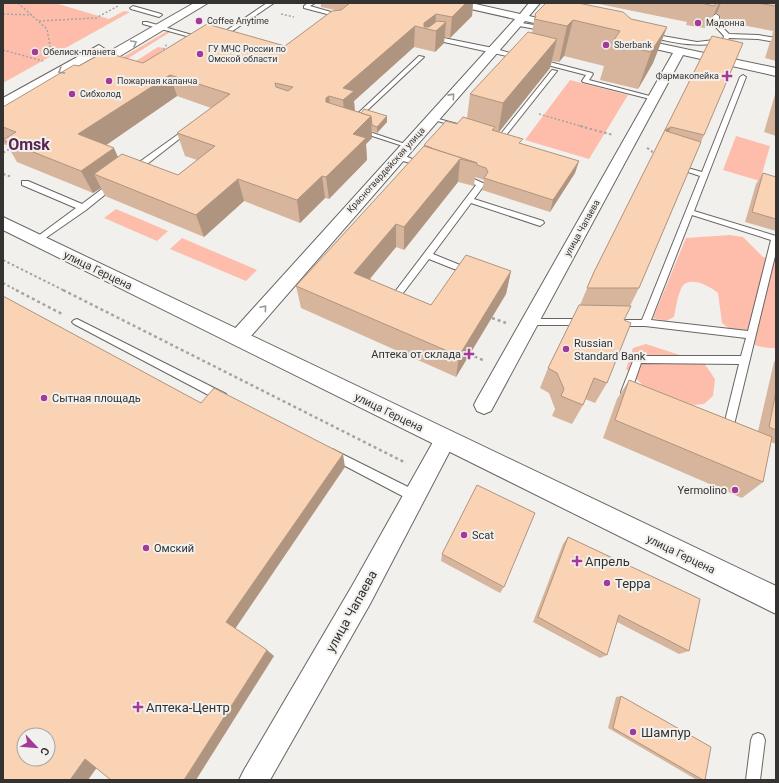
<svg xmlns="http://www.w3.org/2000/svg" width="779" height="783" font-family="Roboto,sans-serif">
<rect width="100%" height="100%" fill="#f2f0ed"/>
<g fill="#febdaa">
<path d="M 3,3 L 55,3 L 109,19 L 124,11 L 130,12 L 3,83 Z"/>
<path d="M 169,30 L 172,31 L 101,75 L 96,73 Z"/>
<path d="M 158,47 L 164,48 L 138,76 L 120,71 Z"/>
<path d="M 570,80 L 628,95 L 589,159 L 525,140 Z"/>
<path d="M 736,136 L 770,146 L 760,181 L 723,170 Z"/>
<path d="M 116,209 L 168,231 L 157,241 L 104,218 Z"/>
<path d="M 730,235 L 743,237 L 763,257 L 776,260 L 776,348 C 752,349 740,337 722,323 L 718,293 C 710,286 687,274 681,289 C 677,298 676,308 674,317 L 666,321 L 653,318 L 686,238 Z"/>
<path d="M 182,238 L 257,270 L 246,281 L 170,249 Z"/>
<path d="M 646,344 L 704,363 L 715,379 L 713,396 L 704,404 L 693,405 L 646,388 L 626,369 L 633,348 Z"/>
</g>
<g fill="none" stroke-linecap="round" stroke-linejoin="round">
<g stroke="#686663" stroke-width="2">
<g id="lane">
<path d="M 267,3 L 274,3 L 222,38 L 218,38 L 218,36 Z"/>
<path d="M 308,3 L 315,3 L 310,6 L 345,16 L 342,18 L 304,8 L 304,6 Z"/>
<path d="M 133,6 L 161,14 L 162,15 L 159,17 L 131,9 L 130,8 Z"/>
<path d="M 716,14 L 719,16 L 720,25 L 729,34 L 758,35 L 776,38 L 776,42 L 758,39 L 729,38 L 727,41 C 705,47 686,45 663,40 C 658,39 652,39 648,36 L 651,34 L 697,42 L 723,39 L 724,36 L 714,25 L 713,16 Z"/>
<path d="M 143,22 L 147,22 L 206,39 L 201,40 L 143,24 Z"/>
<path d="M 516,22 L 546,27 L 549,29 L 546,31 L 514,25 L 513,24 Z"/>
<path d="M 434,36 L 493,48 L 523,57 L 520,59 L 435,40 L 430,41 L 430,39 Z"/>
<path d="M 419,56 L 424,57 L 358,119 L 354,119 L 354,117 Z"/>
<path d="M 538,59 L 592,73 L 593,74 L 589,80 L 657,98 L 654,100 L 583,82 L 582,81 L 586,75 L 536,62 L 535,61 Z"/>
<path d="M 552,70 L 557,71 L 503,139 L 493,137 L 493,135 L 500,135 Z"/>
<path d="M 743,75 L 746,77 L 694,211 L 776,236 L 776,252 L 732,433 L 731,436 L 727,438 L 723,436 L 722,433 L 739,364 L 641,363 L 630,395 L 622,395 L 621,392 L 635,356 L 741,356 L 746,338 L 645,326 L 618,326 L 613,323 L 618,320 L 642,320 L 700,176 L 673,167 L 677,165 L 702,172 L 740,77 ZM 692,215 L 771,240 L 748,331 L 651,320 Z"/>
<path d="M 431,117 L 461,125 L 458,127 L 431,119 Z"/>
<path d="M 187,128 L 192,129 L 137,172 L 131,172 L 131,168 Z"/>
<path d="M 357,129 L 361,129 L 411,146 L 406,147 L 357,131 Z"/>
<path d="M 396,155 L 402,155 L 428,165 L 424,167 L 396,159 Z"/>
<path d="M 459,175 L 465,175 L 485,184 L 474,199 L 543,221 L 544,223 L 540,226 L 471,203 L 433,254 L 460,265 L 460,269 L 454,269 L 429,259 L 397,301 L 391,301 L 390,299 L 391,297 L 476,185 L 459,179 Z"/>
<path d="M 22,181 L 28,181 L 82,204 L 110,183 L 113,183 L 117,185 L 86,210 L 37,244 L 33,241 L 34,239 L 76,208 L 22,185 Z"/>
<path d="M 77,319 L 226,394 L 227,397 L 226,400 L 218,400 L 74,324 L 72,322 L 74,320 Z"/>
<path d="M 530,319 L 584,319 L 589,322 L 584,325 L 530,325 L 525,322 Z"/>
<path d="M 332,449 L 418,492 L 420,496 L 418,500 L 414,501 L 410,500 L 328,457 L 327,454 L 328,451 Z"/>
<path d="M 758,733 L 763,735 L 765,740 L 760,780 L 746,780 L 751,740 L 753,735 Z"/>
</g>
</g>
<g stroke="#686663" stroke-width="2">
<g id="street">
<path d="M 452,3 L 471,3 L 520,14 L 529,3 L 540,3 L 529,16 L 538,18 L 539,20 L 534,23 L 525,21 L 245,343 L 238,345 L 231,343 L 229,338 L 231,333 L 515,19 L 453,5 Z"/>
<path d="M 633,38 L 776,68 L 776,76 L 683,55 L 491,411 L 484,414 L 477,411 L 474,405 L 477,399 L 673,53 L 629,43 L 627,41 Z"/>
<path d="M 445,431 L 452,433 L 456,440 L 452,447 L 370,604 L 270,780 L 239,780 L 244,770 L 352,586 L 438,433 Z"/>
</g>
</g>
<g stroke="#686663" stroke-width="2">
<g id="primary">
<path d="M 194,3 L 208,3 L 92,73 L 82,73 L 80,70 L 82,67 Z"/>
<path d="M 99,45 L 105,49 L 103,52 L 3,108 L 3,98 Z"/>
<path d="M 3,217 L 776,586 L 776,614 L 3,230 Z"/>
</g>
</g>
<g stroke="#a6a4a2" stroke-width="1.5" stroke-dasharray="2 2" stroke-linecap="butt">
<path d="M 18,3 L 47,29 L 51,51 L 50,57"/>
<path d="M 579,3 L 587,3"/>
<path d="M 3,14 L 32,15"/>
<path d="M 281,14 L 294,17"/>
<path d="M 39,21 L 96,18 L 118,6"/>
<path d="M 3,50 L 43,61"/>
<path d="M 161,53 L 167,44"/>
<path d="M 539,114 L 584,127"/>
</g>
<g stroke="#a6a4a2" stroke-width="2" stroke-dasharray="2.5 2.5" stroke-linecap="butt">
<path d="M 580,126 L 613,135"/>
<path d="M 647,148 L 651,150 L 654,155"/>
<path d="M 3,153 L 11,148"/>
<path d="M 3,174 L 12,177"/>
<path d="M 3,260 L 65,291"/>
<path d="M 3,283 L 18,291"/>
</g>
<g stroke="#a6a4a2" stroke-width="2.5" stroke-dasharray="3 3" stroke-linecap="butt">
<path d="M 16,290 L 62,314"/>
<path d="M 63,290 L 406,463"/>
<path d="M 492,318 L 506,323"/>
<path d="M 469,354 L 485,361"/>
</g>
<use href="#lane" fill="#fff" fill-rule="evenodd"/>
<use href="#street" fill="#fff" fill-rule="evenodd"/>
<use href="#primary" fill="#fff" fill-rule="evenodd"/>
</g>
<g fill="#d7b59c" fill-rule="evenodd">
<path d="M 321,3 L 473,3 L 472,16 L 450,38 L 444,37 L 444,43 L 435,52 L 414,47 L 354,101 L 355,111 L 361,113 L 387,116 L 387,122 L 377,133 L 372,131 L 372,138 L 366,144 L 367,160 L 329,199 L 325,198 L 300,223 L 244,201 L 204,237 L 105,196 L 101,188 L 93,193 L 17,162 L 7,145 L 3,144 L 3,107 L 79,66 L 143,63 L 285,46 L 335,10 L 321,7 ZM 177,96 L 211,108 L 177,133 L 185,156 L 197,160 L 178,175 L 118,157 L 106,145 Z"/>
<path d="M 594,3 L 776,3 L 776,61 L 765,58 L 770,42 L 773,36 L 772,36 L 773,31 L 721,21 L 720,16 L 717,13 L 714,14 L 712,19 L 709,18 L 705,28 L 686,25 L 687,22 Z"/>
<path d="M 535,14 L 631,19 L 667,27 L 653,63 L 638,89 L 600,80 L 604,66 L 564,56 L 559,62 L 552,61 L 550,68 L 499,132 L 522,144 L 579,161 L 575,173 L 550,212 L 482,190 L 484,180 L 475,177 L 474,186 L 458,182 L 404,250 L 396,247 L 369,279 L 431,305 L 511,271 L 506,294 L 456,377 L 301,308 L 296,286 L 424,147 L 424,145 L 467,118 L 470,94 L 532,33 Z"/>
<path d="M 712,36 L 704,135 L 639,288 L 630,306 L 624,320 L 607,383 L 595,403 L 585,399 L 583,405 L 572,424 L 552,416 L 555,409 L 549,393 L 540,388 L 548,368 L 580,305 L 594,272 Z"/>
<path d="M 776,91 L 776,136 L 764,132 Z"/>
<path d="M 763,173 L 776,177 L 776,231 L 745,222 L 756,184 Z"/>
<path d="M 776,359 L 776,444 L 771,442 L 763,482 L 742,498 L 603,438 L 617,399 L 629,380 L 758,431 L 774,362 Z"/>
<path d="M 568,537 L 689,651 L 679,654 L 617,622 L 607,655 L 600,658 L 533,622 L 563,544 Z"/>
<path d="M 442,554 L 504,587 L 500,593 L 441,561 Z"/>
<path d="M 621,696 L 705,780 L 697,780 L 608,728 L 616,697 Z"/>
</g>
<g fill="#af947f">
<path d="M 466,3 L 473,3 L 472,16 L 450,38 L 452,17 Z"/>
<path d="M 719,3 L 721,3 L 717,13 L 714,14 Z"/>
<path d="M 436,14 L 435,30 L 424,28 L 424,23 Z"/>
<path d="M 573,20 L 564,56 L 559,62 L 567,26 Z"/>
<path d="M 446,22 L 444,43 L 435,52 L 436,31 Z"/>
<path d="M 415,26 L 414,47 L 354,101 L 355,113 L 345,122 L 343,100 L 343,88 Z"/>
<path d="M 667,27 L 653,63 L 638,89 L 651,52 Z"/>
<path d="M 557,39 L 550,68 L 498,133 L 503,103 Z"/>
<path d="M 170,75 L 177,96 L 89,157 L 78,134 Z"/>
<path d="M 329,96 L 331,119 L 328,120 L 326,98 Z"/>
<path d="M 371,116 L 372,138 L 366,144 L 367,160 L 329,199 L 326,177 L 353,134 Z"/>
<path d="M 387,116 L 387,122 L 377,133 L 377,127 Z"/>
<path d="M 671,127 L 657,158 L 665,130 Z"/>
<path d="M 114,148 L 124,171 L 94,174 L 101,188 L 93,193 L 81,171 Z"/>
<path d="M 460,159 L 458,182 L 404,250 L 404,227 Z"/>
<path d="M 579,161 L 575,173 L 550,212 L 553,200 Z"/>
<path d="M 322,176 L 325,198 L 300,223 L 297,200 Z"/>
<path d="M 238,179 L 244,201 L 204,237 L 196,215 Z"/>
<path d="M 396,224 L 396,247 L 356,296 L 354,273 Z"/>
<path d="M 511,271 L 506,294 L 456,377 L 459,356 Z"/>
<path d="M 343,454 L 345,467 L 235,629 L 226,622 Z"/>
<path d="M 267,650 L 274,656 L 196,780 L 184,780 Z"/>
<path d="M 85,759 L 103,759 L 88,780 L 70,780 Z"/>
</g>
<g fill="#fad3b5" stroke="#af947f" fill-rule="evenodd">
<path d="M 350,3 L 466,3 L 452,17 L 436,14 L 424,23 L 424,27 L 429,27 L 437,21 L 446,22 L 436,31 L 415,26 L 343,88 L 354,91 L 343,100 L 329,96 L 326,98 L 326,102 L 371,116 L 353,134 L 366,138 L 326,177 L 322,176 L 297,200 L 238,179 L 196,215 L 94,174 L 122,154 L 178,175 L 215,146 L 177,133 L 230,94 L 170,75 L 78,134 L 114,148 L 81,171 L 3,140 L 16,132 L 3,127 L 3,107 L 74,65 L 79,66 L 104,52 L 143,63 L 207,24 L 285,46 L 332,11 L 341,10 ZM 275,83 L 293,87 L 288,91 L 276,87 Z"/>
<path d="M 546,3 L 578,3 L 623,12 L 631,19 L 667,27 L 651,52 L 612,43 L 620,31 L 573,20 L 567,26 L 534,19 L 536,17 L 535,14 Z"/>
<path d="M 701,3 L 716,3 L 714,6 Z"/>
<path d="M 757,3 L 776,3 L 776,6 Z"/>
<path d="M 528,32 L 557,39 L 503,103 L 470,94 Z"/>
<path d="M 712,36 L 743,43 L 704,135 L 671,127 L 665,130 L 666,131 L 701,142 L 639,288 L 587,288 L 594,272 Z"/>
<path d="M 364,109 L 387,116 L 377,127 L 372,125 L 371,116 L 361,113 Z"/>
<path d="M 463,117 L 495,127 L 492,130 L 523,139 L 519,143 L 579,161 L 553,200 L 484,178 L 488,172 L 486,168 L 477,165 L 477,163 L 431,148 L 432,148 L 424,145 L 446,121 L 457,124 Z"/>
<path d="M 424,146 L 477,163 L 460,159 L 404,227 L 396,224 L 354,273 L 431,305 L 466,255 L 511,271 L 459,356 L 296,286 Z"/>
<path d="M 763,173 L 776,177 L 776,219 L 752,212 Z"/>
<path d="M 3,296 L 201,403 L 214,388 L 343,454 L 226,622 L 267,650 L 184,780 L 111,780 L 85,759 L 70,780 L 3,780 ZM 24,735 L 48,735 L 48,759 L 24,759 Z"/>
<path d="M 579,305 L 631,306 L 624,320 L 631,323 L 607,383 L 594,378 L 583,405 L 561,396 L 564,389 L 557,373 L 548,368 Z"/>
<path d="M 629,380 L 772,437 L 763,482 L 615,420 Z"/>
<path d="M 776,391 L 776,430 L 769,427 Z"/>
<path d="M 477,485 L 535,513 L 504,587 L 442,554 Z"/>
<path d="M 568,537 L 700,599 L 689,651 L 619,615 L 607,655 L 538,617 Z"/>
<path d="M 621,696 L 711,747 L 705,780 L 703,780 L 613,728 Z"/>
</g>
<defs><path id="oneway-chevron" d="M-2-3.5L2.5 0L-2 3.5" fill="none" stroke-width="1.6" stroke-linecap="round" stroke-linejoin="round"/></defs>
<g stroke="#9a9998">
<use href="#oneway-chevron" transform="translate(134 43) rotate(-30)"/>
<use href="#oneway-chevron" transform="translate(61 71) rotate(150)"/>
<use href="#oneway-chevron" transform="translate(452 96) rotate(-48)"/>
<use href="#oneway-chevron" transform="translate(264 308) rotate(-49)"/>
</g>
<g fill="#a43999" stroke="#f2f0ed" stroke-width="1.5">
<circle cx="199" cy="21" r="4"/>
<circle cx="698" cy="23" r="4"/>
<circle cx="606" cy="45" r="4"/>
<circle cx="35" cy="52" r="4"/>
<circle cx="200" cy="54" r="4"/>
<path d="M725 70h4v4h4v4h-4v4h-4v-4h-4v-4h4z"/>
<circle cx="109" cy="81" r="4"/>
<circle cx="72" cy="94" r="4"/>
<circle cx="566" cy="349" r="4"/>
<path d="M467 348h4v4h4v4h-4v4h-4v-4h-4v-4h4z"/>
<circle cx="44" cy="398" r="4"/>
<circle cx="735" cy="490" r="4"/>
<circle cx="464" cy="535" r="4"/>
<circle cx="146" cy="548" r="4"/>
<path d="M575 555h4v4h4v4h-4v4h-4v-4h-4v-4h4z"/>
<circle cx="607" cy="583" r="4"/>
<path d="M136 701h4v4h4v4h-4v4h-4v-4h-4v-4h4z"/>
<circle cx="633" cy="732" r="4"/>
</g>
<g text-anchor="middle" stroke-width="4" stroke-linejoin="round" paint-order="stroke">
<g font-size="9" fill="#343332" stroke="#f2f0ed" text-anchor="start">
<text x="207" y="24">Coffee Anytime</text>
<text x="706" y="26">Мадонна</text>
<text x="614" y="48">Sberbank</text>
<text x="208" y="52">ГУ МЧС России по<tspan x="208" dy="10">Омской области</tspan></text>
<text x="43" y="55">Обелиск-планета</text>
<text x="719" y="79" text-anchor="end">Фармакопейка</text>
<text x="117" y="84">Пожарная каланча</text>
<text x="80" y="97">Сибхолод</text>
</g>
<g font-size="9" fill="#343332" stroke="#f2f0ed">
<text transform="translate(386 170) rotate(-48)" y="3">Красногвардейская улица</text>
<text transform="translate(582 228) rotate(-61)" y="3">улица Чапаева</text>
</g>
<g font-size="11" fill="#343332" stroke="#f2f0ed">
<text transform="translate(98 270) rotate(26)" y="4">улица Герцена</text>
<text transform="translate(389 412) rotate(26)" y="4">улица Герцена</text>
<text transform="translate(681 554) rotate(26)" y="4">улица Герцена</text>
</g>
<g font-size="11" fill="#343332" stroke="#f2f0ed" text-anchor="start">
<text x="574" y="347">Russian<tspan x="574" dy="13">Standard Bank</tspan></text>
<text x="461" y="358" text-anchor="end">Аптека от склада</text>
<text x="52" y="402">Сытная площадь</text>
<text x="727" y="494" text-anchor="end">Yermolino</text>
<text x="472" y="539">Scat</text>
<text x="154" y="552">Омский</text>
</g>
<g font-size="13" fill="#343332" stroke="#f2f0ed" text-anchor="start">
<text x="585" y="566">Апрель</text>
<text x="615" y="588">Терра</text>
<text x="146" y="712">Аптека-Центр</text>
<text x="641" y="737">Шампур</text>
</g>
<g font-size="13" fill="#343332" stroke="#f2f0ed">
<text transform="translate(351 611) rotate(-61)" y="5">улица Чапаева</text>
</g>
<g font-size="16" font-weight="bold" fill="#592553" stroke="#f2f0ed">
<text x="29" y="150">Omsk</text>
</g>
</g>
<rect width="779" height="783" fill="none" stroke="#343332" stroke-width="8"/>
<g transform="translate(36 747) rotate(116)"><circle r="19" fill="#f2f0ed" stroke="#a6a4a2"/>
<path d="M0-3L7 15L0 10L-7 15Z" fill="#a43999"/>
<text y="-6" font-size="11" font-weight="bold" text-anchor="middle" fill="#343332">С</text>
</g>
</svg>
